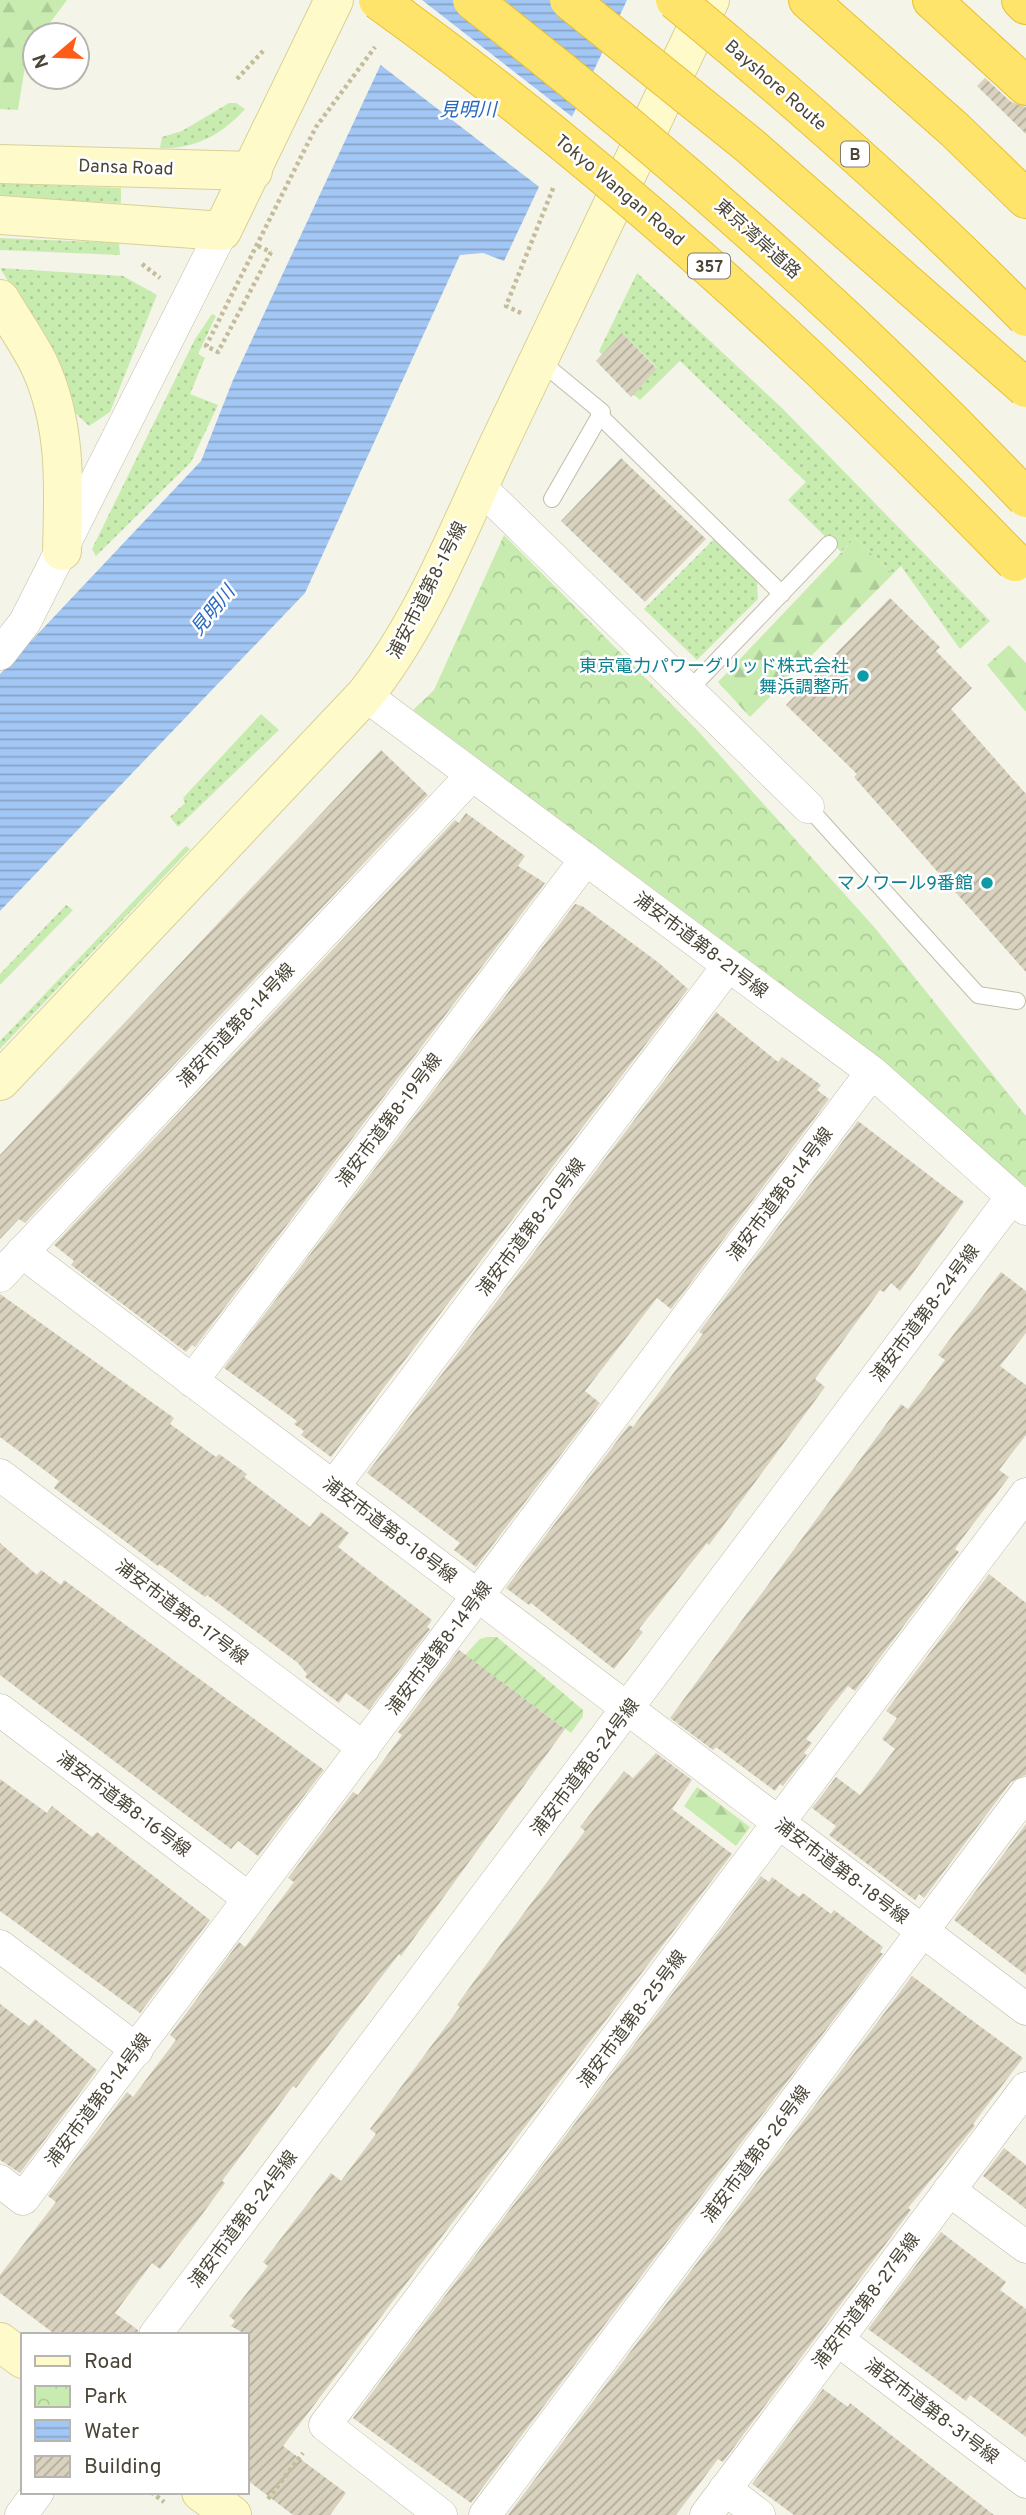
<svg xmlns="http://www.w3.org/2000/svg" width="1026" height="2515" font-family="Overpass,'Noto Sans JP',sans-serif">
<defs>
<pattern id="grass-dots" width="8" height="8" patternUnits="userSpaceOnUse" patternTransform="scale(1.75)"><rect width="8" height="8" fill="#c8ecb0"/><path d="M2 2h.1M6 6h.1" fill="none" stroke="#adcc98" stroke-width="1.8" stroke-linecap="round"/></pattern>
<pattern id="forest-firs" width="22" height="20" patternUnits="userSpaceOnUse" patternTransform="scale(1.75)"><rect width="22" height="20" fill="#c8ecb0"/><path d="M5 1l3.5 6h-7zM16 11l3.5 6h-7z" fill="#adcc98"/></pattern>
<pattern id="park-crowns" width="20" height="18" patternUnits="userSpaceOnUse" patternTransform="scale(1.75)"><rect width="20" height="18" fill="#c8ecb0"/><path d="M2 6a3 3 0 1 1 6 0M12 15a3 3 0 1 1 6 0" fill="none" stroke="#adcc98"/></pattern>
<pattern id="garden-furrows" width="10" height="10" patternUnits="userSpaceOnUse" patternTransform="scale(1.75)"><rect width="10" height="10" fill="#c8ecb0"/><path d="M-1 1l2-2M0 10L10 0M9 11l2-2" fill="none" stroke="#adcc98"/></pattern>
<pattern id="water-rules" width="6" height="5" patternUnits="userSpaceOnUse" patternTransform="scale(1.75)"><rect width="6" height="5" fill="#a3c7f5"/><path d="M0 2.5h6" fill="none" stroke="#87a3c7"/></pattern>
<pattern id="building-hatch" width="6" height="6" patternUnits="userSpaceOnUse" patternTransform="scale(1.75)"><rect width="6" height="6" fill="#d8d2be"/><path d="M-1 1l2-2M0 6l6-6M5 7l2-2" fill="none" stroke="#b1ac9b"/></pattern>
</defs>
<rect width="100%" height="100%" fill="#f5f4e9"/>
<g fill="url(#grass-dots)">
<path d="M 229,103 L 236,103 L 245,109 C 223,134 194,150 160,148 L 162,137 L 182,131 Z"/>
<path d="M 0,183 L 121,188 L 121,203 L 0,198 Z"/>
<path d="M 0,238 L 119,243 L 120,255 L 0,250 Z"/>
<path d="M 0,268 L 123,276 L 157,295 L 110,412 L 89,426 L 72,410 L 57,361 Z"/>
<path d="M 637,273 L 783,409 L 990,621 L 960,649 L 901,566 L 893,574 L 855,538 L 841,552 L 788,500 L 806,482 L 680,361 L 640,400 L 633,394 L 657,368 L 623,334 L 602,355 L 599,351 Z"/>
<path d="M 212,314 L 216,316 L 198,354 L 205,358 L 190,394 L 218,405 L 191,462 L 96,556 L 92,549 L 195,339 Z"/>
<path d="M 715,538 L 757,580 L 758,599 L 697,660 L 644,609 Z"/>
<path d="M 261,714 L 279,730 L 178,827 L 170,817 L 185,803 L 183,798 Z"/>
<path d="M 186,846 L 190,849 L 0,1049 L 0,1041 Z"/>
<path d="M 66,905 L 73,910 L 0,985 L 0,974 Z"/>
</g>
<g fill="url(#forest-firs)">
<path d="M 0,0 L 67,0 L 41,35 L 35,35 L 35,43 L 27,54 L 18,110 L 0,109 Z"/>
<path d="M 855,538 L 893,574 L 750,717 L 718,682 Z"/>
<path d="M 1009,645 L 1026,663 L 1026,712 L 987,665 Z"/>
<path d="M 697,1787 L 750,1827 L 736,1846 L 684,1806 Z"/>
</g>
<path fill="url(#park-crowns)" d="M 504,535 L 698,731 L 875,928 L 1026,1116 L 1026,1191 L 847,1033 L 413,710 L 434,690 Z"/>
<path fill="url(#garden-furrows)" d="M 487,1637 L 497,1637 L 583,1710 L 583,1716 L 571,1733 L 465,1655 L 480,1639 Z"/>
<path fill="url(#water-rules)" d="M 411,0 L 627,0 L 504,261 L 483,253 L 460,255 L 305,593 L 0,911 L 0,674 L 201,461 L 233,380 Z"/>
<path fill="#f5f4e9" d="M 408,0 L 422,0 L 575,119 L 542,189 L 378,63 Z"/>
<g fill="url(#building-hatch)">
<path d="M 985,78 L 1011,102 L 1026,107 L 1026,134 L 977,86 Z"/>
<path d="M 622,333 L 657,369 L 631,397 L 596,361 Z"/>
<path d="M 621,458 L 706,539 L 645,602 L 561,521 Z"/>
<path d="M 890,598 L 940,647 L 936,651 L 972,688 L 951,709 L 1026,794 L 1026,972 L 854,777 L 857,774 L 786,705 Z"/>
<path d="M 381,750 L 428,795 L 25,1223 L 19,1219 L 0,1239 L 0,1155 Z"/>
<path d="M 466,813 L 525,856 L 518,866 L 545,883 L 195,1347 L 192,1345 L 186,1352 L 71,1265 L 74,1261 L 54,1245 L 455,820 L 459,823 Z"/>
<path d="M 575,904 L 582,906 L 659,963 L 688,989 L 331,1457 L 301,1435 L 304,1431 L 294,1424 L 297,1421 L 224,1368 Z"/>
<path d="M 716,1012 L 778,1062 L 782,1057 L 821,1085 L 817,1090 L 829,1099 L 671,1309 L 657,1298 L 585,1391 L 600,1403 L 476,1567 L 454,1550 L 460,1543 L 367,1473 Z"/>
<path d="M 858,1121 L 964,1202 L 900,1291 L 891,1283 L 884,1292 L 880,1290 L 815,1379 L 825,1387 L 709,1545 L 707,1543 L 639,1629 L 643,1632 L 614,1669 L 531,1603 L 529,1605 L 506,1588 L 629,1425 L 633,1427 L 703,1334 L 699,1332 Z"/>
<path d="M 1001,1272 L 1026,1291 L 1026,1333 L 1000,1366 L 1026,1385 L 1026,1435 L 999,1470 L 1009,1477 L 961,1540 L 955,1549 L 959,1552 L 855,1691 L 848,1686 L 806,1739 L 812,1743 L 804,1753 L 807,1755 L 783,1786 L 780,1784 L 775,1791 L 716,1747 L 713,1750 L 670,1718 L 901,1404 L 908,1409 L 945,1360 L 938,1355 Z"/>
<path d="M 0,1294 L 174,1418 L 170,1424 L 216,1457 L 219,1454 L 247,1474 L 244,1477 L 310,1527 L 321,1512 L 349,1533 L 338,1547 L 432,1620 L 427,1627 L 430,1629 L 369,1710 L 346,1693 L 339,1703 L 305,1677 L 307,1674 L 298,1663 L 207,1595 L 205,1597 L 159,1564 L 158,1566 L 54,1488 L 59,1481 L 0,1437 Z"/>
<path d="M 0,1543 L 37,1575 L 41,1570 L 61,1585 L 64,1580 L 324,1770 L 258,1856 L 238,1841 L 231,1849 L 0,1675 Z"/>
<path d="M 989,1574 L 1026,1603 L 1026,1775 L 1011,1782 L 924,1898 L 919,1894 L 915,1900 L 829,1835 L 836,1826 L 812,1808 L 836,1777 L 860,1795 L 895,1749 L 882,1739 L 897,1718 L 886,1711 Z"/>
<path d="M 459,1650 L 565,1729 L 401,1956 L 399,1954 L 296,2088 L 293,2086 L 222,2181 L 225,2183 L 195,2224 L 160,2269 L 152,2263 L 115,2313 L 138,2330 L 137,2335 L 56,2335 L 0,2293 L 0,2275 L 56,2202 L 48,2196 L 127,2092 L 133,2097 L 176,2040 L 170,2035 L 239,1942 L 245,1947 L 294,1882 L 288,1878 L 353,1792 L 358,1795 L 402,1735 L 398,1732 Z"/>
<path d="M 656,1753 L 692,1780 L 672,1809 L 732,1854 L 283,2446 L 346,2493 L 330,2515 L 293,2515 L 247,2480 L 247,2335 L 231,2326 L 235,2321 L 229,2316 L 268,2266 L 263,2262 L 331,2173 L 341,2181 L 376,2134 L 370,2129 L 460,2007 L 457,2005 L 501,1944 L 585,1831 L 580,1827 L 624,1771 L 633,1778 Z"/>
<path d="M 0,1779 L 47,1813 L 52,1806 L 92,1837 L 97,1832 L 210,1920 L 140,2013 L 0,1911 Z"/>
<path d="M 1026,1824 L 1026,1975 L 954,1920 Z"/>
<path d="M 761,1876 L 769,1882 L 772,1877 L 799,1897 L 803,1893 L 831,1914 L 834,1910 L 883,1947 L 880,1952 L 883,1954 L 471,2503 L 353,2418 Z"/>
<path d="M 912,1976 L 1023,2058 L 973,2124 L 975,2126 L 908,2208 L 911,2210 L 723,2462 L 718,2459 L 676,2515 L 508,2515 Z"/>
<path d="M 0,2004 L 29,2026 L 35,2019 L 97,2070 L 20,2173 L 0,2160 Z"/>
<path d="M 1004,2148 L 1026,2165 L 1026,2209 L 983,2176 Z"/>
<path d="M 941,2232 L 1006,2282 L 1000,2290 L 1026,2309 L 1026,2437 L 970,2395 L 966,2401 L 868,2329 Z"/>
<path d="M 823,2389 L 848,2407 L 850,2403 L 994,2515 L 794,2515 L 752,2484 Z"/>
</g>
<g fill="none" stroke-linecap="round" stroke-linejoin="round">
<g stroke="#c2bdab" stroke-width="18">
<g id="lane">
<path d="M 539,360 L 602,412 L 552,499"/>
<path d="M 599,415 L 782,594"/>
<path d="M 689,690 L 829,544"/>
<path d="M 808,807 L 978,995 L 1017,1001"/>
</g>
</g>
<g stroke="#c2bdab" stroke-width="33">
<g id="street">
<path d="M 479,486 L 808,807"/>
<path d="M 0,654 L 25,622 L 222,231"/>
<path d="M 365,695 L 872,1072 L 1026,1209"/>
<path d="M 22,1252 L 1026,2009"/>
<path d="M 0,1276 L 472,775"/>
<path d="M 192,1381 L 586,859"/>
<path d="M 0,1475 L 364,1748"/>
<path d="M 333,1487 L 728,966"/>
<path d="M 0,1710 L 248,1898"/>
<path d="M 0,1946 L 137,2050"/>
<path d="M 0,2181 L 23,2199 L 872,1072"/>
<path d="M 949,2190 L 1026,2247"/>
<path d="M 155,2335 L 1012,1197"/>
<path d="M 838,2340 L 1026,2482"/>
<path d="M 725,2489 L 759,2515"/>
<path d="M 21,2515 L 38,2492"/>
<path d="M 441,2515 L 325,2425 L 1026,1494"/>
<path d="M 485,2515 L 1026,1793"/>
<path d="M 706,2515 L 1026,2088"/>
</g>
</g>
<g stroke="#d8d196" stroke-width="40">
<g id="secondary">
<path d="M 0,164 L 253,171"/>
<path d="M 0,215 L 222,231 L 334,0"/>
<path d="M 0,299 C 13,321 28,342 39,364 C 67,424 64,487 62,551"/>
<path d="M 0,1081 L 365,695 C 425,620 460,525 501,439 C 571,293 641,147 710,0"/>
<path d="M 0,2342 L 23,2359"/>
<path d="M 201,2492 L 232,2515"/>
</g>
</g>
<g stroke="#e7c031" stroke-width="40">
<g id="highway">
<path d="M 808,0 L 955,130 L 1026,199"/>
<path d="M 932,0 L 1026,86"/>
<path d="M 1021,0 L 1026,5"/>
</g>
</g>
<g stroke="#c4bc9b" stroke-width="4.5" stroke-dasharray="3.5 3.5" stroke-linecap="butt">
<path d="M 237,79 L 263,51"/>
<path d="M 258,246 L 271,252"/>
<path d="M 142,264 L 160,278"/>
<path d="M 521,313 L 506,306 L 554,186"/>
<path d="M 151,2492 L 164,2502"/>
<path d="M 268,2499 L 303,2453"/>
</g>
<use href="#lane" stroke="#fff" stroke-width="16"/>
<use href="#street" stroke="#fff" stroke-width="32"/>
<use href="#secondary" stroke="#fffaca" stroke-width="38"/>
<use href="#highway" stroke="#ffe46b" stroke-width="38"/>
<g stroke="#e7c031" stroke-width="40" stroke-linecap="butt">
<g id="highway-bridge">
<path d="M 378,0 C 609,166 817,358 1015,562"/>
<path d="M 472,0 C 668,153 855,317 1026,498"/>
<path d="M 569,0 L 749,145 L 1026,388"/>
<path d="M 675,0 C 797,100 915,204 1026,317"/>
</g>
</g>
<path stroke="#c4bc9b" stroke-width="4.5" stroke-dasharray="3.5 3.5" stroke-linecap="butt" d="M 271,252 L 218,352 L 206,346 L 316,127 L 375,47"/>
<use href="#highway-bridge" stroke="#ffe46b" stroke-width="38"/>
</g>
<g fill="#0f9aa8" stroke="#fff" stroke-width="2.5">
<circle cx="863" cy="676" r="7"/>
<circle cx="987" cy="883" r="7"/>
</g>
<g text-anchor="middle" stroke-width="5" stroke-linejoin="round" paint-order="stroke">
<g fill="#fff" stroke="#807d73" stroke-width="2">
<rect x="841" y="141.5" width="28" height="25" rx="5"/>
<rect x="688" y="253.5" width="42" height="25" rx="5"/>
</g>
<g font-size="16" font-weight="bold" fill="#4a4537">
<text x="855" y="160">B</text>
<text x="709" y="272">357</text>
</g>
<g font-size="18" fill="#4a4537" stroke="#fff">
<text transform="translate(776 85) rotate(41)" y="6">Bayshore Route</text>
<text transform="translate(126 167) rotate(2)" y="6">Dansa Road</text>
<text transform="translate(620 190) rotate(40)" y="6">Tokyo Wangan Road</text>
<text transform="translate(758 239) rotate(42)" y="6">東京湾岸道路</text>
<text transform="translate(427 590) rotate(-63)" y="6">浦安市道第8-1号線</text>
<text transform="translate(701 945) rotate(37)" y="6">浦安市道第8-21号線</text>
<text transform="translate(236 1025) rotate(-47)" y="6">浦安市道第8-14号線</text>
<text transform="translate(389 1120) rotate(-53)" y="6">浦安市道第8-19号線</text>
<text transform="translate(780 1194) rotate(-53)" y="6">浦安市道第8-14号線</text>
<text transform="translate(531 1227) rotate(-53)" y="6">浦安市道第8-20号線</text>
<text transform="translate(925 1313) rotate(-53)" y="6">浦安市道第8-24号線</text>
<text transform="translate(390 1530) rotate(37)" y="6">浦安市道第8-18号線</text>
<text transform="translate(182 1612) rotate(37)" y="6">浦安市道第8-17号線</text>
<text transform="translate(439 1648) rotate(-53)" y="6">浦安市道第8-14号線</text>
<text transform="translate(585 1767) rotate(-53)" y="6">浦安市道第8-24号線</text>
<text transform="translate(124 1804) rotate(37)" y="6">浦安市道第8-16号線</text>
<text transform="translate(842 1871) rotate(37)" y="6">浦安市道第8-18号線</text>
<text transform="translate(632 2019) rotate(-53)" y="6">浦安市道第8-25号線</text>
<text transform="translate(98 2100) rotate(-53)" y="6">浦安市道第8-14号線</text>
<text transform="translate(756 2154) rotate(-53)" y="6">浦安市道第8-26号線</text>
<text transform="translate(243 2219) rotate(-53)" y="6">浦安市道第8-24号線</text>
<text transform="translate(866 2301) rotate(-53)" y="6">浦安市道第8-27号線</text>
<text transform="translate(932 2411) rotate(37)" y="6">浦安市道第8-31号線</text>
</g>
<g font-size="18" fill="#0d838f" stroke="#fff" text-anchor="end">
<text x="849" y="672">東京電力パワーグリッド株式会社<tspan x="849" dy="21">舞浜調整所</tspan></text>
<text x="973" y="889">マノワール9番館</text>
</g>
<g font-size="19" font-style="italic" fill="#2868be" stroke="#fff">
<text x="468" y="116">見明川</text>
<text transform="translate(212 610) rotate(-51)" y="7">見明川</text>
</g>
</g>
<rect x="21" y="2333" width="228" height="161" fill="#ffffff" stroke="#b7b5af" stroke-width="2"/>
<rect x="35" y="2356" width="35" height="10" fill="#fffaca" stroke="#b7b5af" stroke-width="2"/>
<text x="84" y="2368" font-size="21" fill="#4a4537">Road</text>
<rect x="35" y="2386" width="35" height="21" fill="url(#park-crowns)" stroke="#b7b5af" stroke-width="2"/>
<text x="84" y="2403" font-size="21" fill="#4a4537">Park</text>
<rect x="35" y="2420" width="35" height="21" fill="url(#water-rules)" stroke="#b7b5af" stroke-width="2"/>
<text x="84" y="2438" font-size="21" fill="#4a4537">Water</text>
<rect x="35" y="2456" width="35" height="21" fill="url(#building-hatch)" stroke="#b7b5af" stroke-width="2"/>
<text x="84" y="2473" font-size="21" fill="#4a4537">Building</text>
<g transform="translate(56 56) rotate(251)"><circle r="33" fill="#ffffff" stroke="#b7b5af" stroke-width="2"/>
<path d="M0-5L12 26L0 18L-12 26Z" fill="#ff5d17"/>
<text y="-10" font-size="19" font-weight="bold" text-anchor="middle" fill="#4a4537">N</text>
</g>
</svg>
